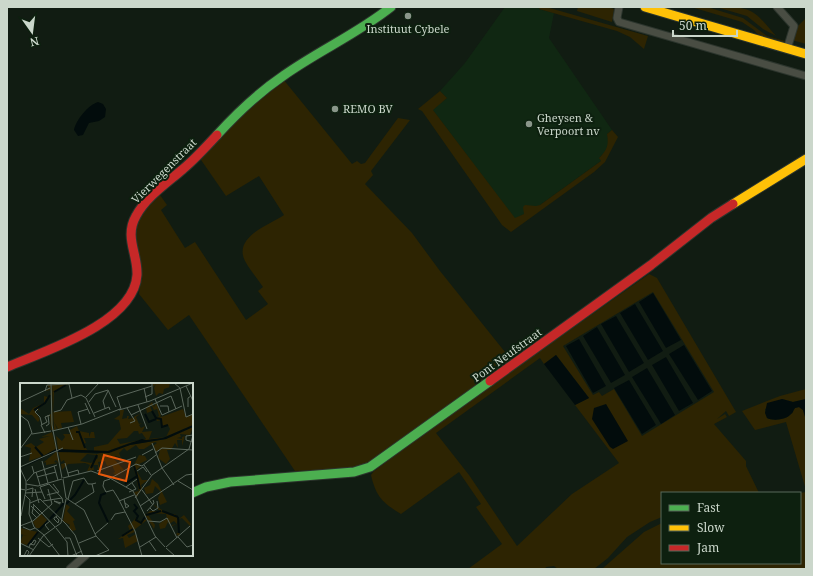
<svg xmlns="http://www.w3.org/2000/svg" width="813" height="576" font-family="'Noto Serif',serif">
<rect width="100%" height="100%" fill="#111c12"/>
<path fill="#102712" d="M 505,7 L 540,7 L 539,9 L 554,13 L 549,38 L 612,130 L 607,134 L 609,143 L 607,150 L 599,158 L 601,161 L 540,205 L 515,219 L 432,109 L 447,98 L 440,91 L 465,63 Z"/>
<g fill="#2d2402" fill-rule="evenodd">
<path d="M 540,7 L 546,7 L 648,36 L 644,49 L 630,37 L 617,31 L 539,9 Z"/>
<path d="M 578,7 L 608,7 L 614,9 L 612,22 L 577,11 Z"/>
<path d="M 691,7 L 707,7 L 743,18 L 767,36 L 785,41 L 782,43 L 759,36 L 754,30 L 742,22 Z"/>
<path d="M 716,7 C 753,7 753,9 776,36 L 763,29 L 747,16 Z"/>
<path d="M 806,18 L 806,44 L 792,40 L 797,27 Z"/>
<path d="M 283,79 L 352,164 L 357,161 L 361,164 L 365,163 L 398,118 L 410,120 L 371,171 L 373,175 L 365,184 L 412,233 L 440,271 L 513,362 L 379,457 L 355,469 L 295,471 L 189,315 L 168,330 L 139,294 L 141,272 L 133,244 L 135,224 L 141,213 L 160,195 L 167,205 L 161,210 L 185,248 L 195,242 L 246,320 L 268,304 L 258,291 L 263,287 C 257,278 250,270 245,261 C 233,237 269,225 284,215 L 259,176 L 226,196 L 199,157 L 239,116 Z"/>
<path d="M 440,91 L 447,98 L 433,110 L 515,218 L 524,214 L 523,207 L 525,205 L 536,206 L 540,205 L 601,161 L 599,158 C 607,150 609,145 607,134 L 612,130 L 618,137 L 605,162 L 594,172 L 511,232 L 502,225 L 422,111 L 418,109 Z"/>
<path d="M 649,274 L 657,278 L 736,412 L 729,416 L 726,411 L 717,419 L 725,414 L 727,417 L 714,424 L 746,461 L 746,466 L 759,493 L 662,493 L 662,517 L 650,522 L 627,537 L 608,558 L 594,569 L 558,569 L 554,566 L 546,567 L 545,569 L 468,569 L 502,544 L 476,507 L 481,504 L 459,472 L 401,514 C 383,503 376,497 371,475 L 374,471 L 431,428 ZM 653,292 L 714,392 L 642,436 L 614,389 L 602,396 L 599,392 L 593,395 L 563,346 ZM 556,355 L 589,398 L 575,405 L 619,463 L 572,494 L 517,546 L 469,475 L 436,433 L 540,358 L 544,364 Z"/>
<path d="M 806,389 L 806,399 L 793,402 L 782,399 L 765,409 L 767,418 C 773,421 786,420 791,414 C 793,413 793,410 795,408 L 799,407 L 803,410 L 806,420 L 806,490 L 786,422 L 755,430 L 742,411 L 780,396 Z"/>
<path d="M 806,492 L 806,569 L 602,569 L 644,532 L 662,523 L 662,563 L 800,563 L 800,493 Z"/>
</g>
<g fill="#020c0c">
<path d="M 98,102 L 103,104 L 106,109 L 105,117 L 99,121 L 89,123 L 83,135 L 78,136 L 74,130 C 76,120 88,105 98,102 Z"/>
<path d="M 653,293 L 681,340 L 666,348 L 639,302 Z"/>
<path d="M 635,304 L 663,351 L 648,360 L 620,313 Z"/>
<path d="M 616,316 L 644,363 L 629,372 L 601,324 Z"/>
<path d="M 597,327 L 625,375 L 611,383 L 583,336 Z"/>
<path d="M 579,339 L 606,386 L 593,393 L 566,346 Z"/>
<path d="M 684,345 L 712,391 L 698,400 L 669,354 Z"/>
<path d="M 556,355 L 589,398 L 575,405 L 544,364 Z"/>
<path d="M 666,357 L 693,403 L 679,411 L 652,365 Z"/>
<path d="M 647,368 L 675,415 L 661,424 L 632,377 Z"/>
<path d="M 629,380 L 656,425 L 642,434 L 614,388 Z"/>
<path d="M 782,399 L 793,402 L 806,399 L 806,420 L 803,410 L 799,407 L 795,408 C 793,410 793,413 791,414 C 786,420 773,421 767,418 L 765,413 L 767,403 Z"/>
<path d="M 606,404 L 628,441 L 613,449 L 610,447 L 592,419 L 594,408 Z"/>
</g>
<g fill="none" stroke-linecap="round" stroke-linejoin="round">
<g stroke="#2c352d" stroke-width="9">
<g id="street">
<path d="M 619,7 L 617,18 L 619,22 L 806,76"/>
<path d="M 777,7 L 794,26 L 787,49"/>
<path d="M 70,569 L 86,555"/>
</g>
</g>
<g stroke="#2c352d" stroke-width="11">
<g id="fast">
<path d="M 217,135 C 237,113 258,93 283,76 C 318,51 357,34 391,7"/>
<path d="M 192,493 L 206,487 L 230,482 L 354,472 L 370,467 L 490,381"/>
</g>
</g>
<g stroke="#2c352d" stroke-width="11">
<g id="slow">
<path d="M 645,7 L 806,54"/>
<path d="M 733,204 L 806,159"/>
</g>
</g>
<g stroke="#2c352d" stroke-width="11">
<g id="jam">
<path d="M 7,367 C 45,351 134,323 137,275 C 138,254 124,237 136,216 C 146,197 167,183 183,169 C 195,159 206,147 217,135"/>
<path d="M 490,381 L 651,265 L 711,218 L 733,204"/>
</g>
</g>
<use href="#street" stroke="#494d43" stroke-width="7"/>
<use href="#fast" stroke="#4caf50" stroke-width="9"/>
<use href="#slow" stroke="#ffc107" stroke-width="9"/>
<use href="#jam" stroke="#c62828" stroke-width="9"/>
</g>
<g fill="#8a968a" stroke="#0d200f" stroke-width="1.5">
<circle cx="408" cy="16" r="4"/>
<circle cx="335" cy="109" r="4"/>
<circle cx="529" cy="124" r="4"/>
</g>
<g text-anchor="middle" stroke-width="4" stroke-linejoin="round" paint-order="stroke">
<g font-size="11" fill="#cbd7cb" stroke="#0d200f" text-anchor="start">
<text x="408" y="33" text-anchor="middle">Instituut Cybele</text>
<text x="343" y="113">REMO BV</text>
<text x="537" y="122">Gheysen &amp;<tspan x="537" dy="13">Verpoort nv</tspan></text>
</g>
<g font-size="11" fill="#cbd7cb" stroke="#0d200f">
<text transform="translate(164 171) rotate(-45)" y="4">Vierwegenstraat</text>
<text transform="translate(507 355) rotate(-36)" y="4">Pont Neufstraat</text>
</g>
</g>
<g transform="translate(20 383)">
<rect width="173" height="173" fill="#111c12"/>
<path d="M 133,0 L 150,0 L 149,4 L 156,2 L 144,6 L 143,11 L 139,10 L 136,13 L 134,5 L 136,1 L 133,4 ZM 48,1 L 34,9 L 33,29 L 51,28 L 54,39 L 41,40 L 42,45 L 38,46 L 34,39 L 37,46 L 34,47 L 32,2 ZM 27,2 L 31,2 L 32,8 L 33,47 L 31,47 L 30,33 L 25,34 L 31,31 L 31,11 L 25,20 L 18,24 L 20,29 L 17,25 L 14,27 L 20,36 L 18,39 L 12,32 L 0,31 L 0,25 L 9,31 L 13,25 L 24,20 L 24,13 L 28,14 L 31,10 L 31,7 L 23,8 L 29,5 ZM 132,19 L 134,24 L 136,20 L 137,22 L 141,33 L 138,35 L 163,26 L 166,34 L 173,31 L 173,42 L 145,54 L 137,56 L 112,59 L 88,68 L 74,69 L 38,66 L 36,53 L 42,58 L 45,54 L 43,51 L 50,51 L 50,47 L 57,43 L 59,48 L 69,50 L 69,54 L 71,49 L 74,49 L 75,55 L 64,55 L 66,60 L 63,61 L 68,68 L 74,69 L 74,64 L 88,61 L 101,46 L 99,37 L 94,36 L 100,32 L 100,27 L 104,27 L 102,36 L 107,35 L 107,33 L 109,33 L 108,36 L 113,35 L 115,33 L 120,31 L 116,34 L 119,41 L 122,40 L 119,42 L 121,45 L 125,43 L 122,49 L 132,48 L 129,56 L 146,54 L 150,46 L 148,42 L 142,44 L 141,37 L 137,38 L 136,35 L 139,33 L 137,26 L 134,27 L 132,23 L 130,23 L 132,28 L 127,30 L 126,25 ZM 114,48 L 118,48 L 119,51 L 122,50 L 126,56 L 100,61 L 97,56 L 107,55 ZM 173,44 L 170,52 L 160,51 L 161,54 L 157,55 L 162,56 L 162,54 L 165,53 L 162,63 L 162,57 L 157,57 L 158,65 L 155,60 L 151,67 L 147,67 L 150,76 L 146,81 L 138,75 L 140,66 L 136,69 L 133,63 L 137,60 L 135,59 L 124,66 L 119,66 L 116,62 L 107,68 L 104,65 L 99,70 L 101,75 L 96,73 L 94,76 L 104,87 L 102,90 L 100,86 L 100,91 L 97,93 L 93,90 L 95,89 L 92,82 L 87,83 L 85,78 L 78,79 L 80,86 L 78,87 L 78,82 L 73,82 L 74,87 L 67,88 L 70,82 L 65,80 L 48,81 L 42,87 L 41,81 L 45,80 L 44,77 L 41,79 L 38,68 L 77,71 L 110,62 L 146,56 ZM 67,71 L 77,72 L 78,75 L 71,80 L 60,78 ZM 32,49 L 36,66 L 23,73 L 21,70 L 23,73 L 9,78 L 11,65 L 4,63 L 11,60 L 16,64 L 24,59 L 19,56 L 30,53 L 21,54 ZM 37,68 L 39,80 L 36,77 L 34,79 L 38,80 L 26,82 L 26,79 L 23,80 ZM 119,72 L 125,73 L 127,77 L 119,81 L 121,83 L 116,87 L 122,97 L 128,97 L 121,102 L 122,105 L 117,114 L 114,109 L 119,108 L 116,94 L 108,100 L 104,102 L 116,93 L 113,84 ZM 132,96 L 138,101 L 147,119 L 140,122 L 138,115 L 141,109 L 135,103 L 133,110 L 126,111 L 124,105 L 130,102 ZM 46,121 L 50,124 L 47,128 L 55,137 L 53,138 L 56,147 L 52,148 L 49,144 L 50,142 L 43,138 ZM 133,121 L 148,131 L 155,131 L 159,136 L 164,132 L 171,141 L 170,143 L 162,135 L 159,136 L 157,140 L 160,152 L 158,153 L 156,151 L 159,149 L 157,141 L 152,143 L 152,142 L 157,141 L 154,138 L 149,141 L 148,139 L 145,145 L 140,146 L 139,141 L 147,135 L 146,131 L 130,130 L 128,132 L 135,142 L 134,146 L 125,132 L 130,128 L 140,128 ZM 21,131 L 27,137 L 20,145 L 16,145 L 13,139 ZM 117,134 L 116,137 L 120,140 L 124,136 L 127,137 L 114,147 L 115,149 L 107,152 L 109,155 L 116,151 L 118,158 L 105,165 L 103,155 L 98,156 L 110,148 L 108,143 ZM 0,145 L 18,149 L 7,162 L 0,160 L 3,152 L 8,153 L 0,151 Z" fill="#2d2402" fill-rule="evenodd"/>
<path d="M 173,42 L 173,44 L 146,56 L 110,62 L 89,70 L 35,69 L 0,86 L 36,66 L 88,68 L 122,56 L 126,57 L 143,55 Z" fill="#020c0c"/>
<path fill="none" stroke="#020c0c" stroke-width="2" d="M 34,9 L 46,2M 14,27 L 25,20 L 30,12M 132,28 L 136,35 L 141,36 L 142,44 L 148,42M 125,31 L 129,39 L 136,36M 56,49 L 59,49 L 65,65M 15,64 L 23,73M 71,85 L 77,72M 117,93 L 120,106M 105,101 L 117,93 L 114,83M 86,110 L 81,112 L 79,120 L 88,139M 46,121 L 55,112 L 64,97M 114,121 L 117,125 L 114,128 L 118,133 L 116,137 L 121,140 L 125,134M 142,128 L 158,134M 126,132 L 141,128M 158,134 L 159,150M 30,136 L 44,120M 19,147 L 28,138M 102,153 L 113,146M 8,162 L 18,149"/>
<path fill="none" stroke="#5b675c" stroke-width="1" d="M 31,0 L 32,42 L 42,95M 154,0 L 160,5 L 166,34 L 173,31M 166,3 L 173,18M 124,5 L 127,19M 88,7 L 96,24M 25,8 L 27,2 L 49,1 L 52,15M 66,14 L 79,0M 97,14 L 132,3M 97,14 L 101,26M 125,14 L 132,11 L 132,0M 135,16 L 142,32 L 162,23M 0,19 L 30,5M 69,19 L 75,11 L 88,7M 65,20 L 70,31M 136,20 L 151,13 L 156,26M 118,22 L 127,46M 140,23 L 148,23 L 149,29M 168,24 L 168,15 L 171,13M 85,25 L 83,18 L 88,8M 107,25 L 115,38 L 110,40M 18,26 L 15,29 L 20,34 L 22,42M 99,27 L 130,18 L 173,0M 34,29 L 41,27 L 47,17 L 61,12 L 66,15 L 75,34M 74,30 L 89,24 L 90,27M 0,32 L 8,38 L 12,50M 111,32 L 136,20M 61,41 L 58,29 L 68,26M 26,43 L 29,41 L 28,32M 48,44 L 53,57M 32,48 L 62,41 L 100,26M 25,50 L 21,42 L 27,39 L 25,34 L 30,32M 12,51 L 31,48M 173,52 L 166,53 L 166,57 L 173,59M 132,60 L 142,85M 0,66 L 12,50M 169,66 L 173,52M 135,70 L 142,65 L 173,67M 122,72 L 133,66M 0,74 L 12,70M 22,78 L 28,100M 45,80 L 49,94M 124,82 L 131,92M 34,83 L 38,97M 0,84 L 43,65M 0,85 L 6,98 L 6,106M 142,85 L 154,102M 77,88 L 116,74M 117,88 L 123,84 L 127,89M 16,89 L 20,102M 14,90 L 37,82M 48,90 L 58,87 L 59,91M 17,94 L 36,89M 88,94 L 113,108 L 135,153 L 145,164M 43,95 L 71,88 L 90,95M 91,95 L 116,81 L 122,83 L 136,72M 43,96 L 46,115M 90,96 L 84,98 L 83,103 L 86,109 L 93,107 L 98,115 L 115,148 L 122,173M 7,98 L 14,90 L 12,83M 158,98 L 173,107M 6,101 L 18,103 L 42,96M 20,104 L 29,101 L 42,115 L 43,120M 20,104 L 25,116M 106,104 L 117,96M 0,106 L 6,107 L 1,133M 15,106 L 19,120M 6,107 L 13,105 L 12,114M 122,107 L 133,122M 109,109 L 116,106 L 112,100M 5,110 L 22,109M 5,112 L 10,117 L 9,131 L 14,144 L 24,152M 27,112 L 39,109 L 33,101M 46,115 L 64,127 L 76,153 L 89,167M 115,115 L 132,92 L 169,66M 48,116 L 53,98 L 64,95 L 68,101 L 72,101M 104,116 L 106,125 L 109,123 L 105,120M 23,118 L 42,115M 99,118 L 114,112M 10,120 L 20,116 L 46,141 L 55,152 L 63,173M 13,121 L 22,130M 40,121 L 34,118 L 41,120M 55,121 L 74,109 L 72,101 L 76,100M 14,122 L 12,130 L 17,135M 11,123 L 20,132M 120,123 L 166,92 L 173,91M 130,125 L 133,128 L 138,125 L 137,118M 127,128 L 134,120 L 133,117M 22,130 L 35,144M 36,134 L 39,137 L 38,140 L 34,136 L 34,135 L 37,133M 91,137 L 95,131 L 105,129M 13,138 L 32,121 L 28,106M 128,138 L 140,139 L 147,135 L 157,155M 0,143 L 13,138M 3,144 L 10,147 L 15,145M 36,145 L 47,159 L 48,173M 29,147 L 25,142 L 30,138M 75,151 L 88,140M 24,152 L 40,173M 158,154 L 167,164 L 173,162M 18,155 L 29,164 L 33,161M 45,155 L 50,155 L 57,173M 129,158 L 136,168M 0,160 L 14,167M 59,160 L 76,153M 9,164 L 10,162 L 10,161 L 11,161 L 13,159 L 14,157 L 16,158 L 14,162 L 10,161M 120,164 L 136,154M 146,164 L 170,143M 146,165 L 155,173M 4,173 L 7,167 L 9,169 L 7,173M 9,173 L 23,153 L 41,140 L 46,116M 51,173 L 62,168M 75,173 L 89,167"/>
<path fill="#e8590c" fill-opacity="0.15" stroke="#e8590c" stroke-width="2" d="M 84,72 L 110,79 L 106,98 L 79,91 Z"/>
<rect width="173" height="173" fill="none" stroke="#cbd7cb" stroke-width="2"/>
</g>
<rect width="813" height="576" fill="none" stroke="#cbd7cb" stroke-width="16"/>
<rect x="661" y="492" width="140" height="72" fill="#0d200f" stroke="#59695a"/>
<rect x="669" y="505" width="20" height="6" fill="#4caf50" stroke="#59695a"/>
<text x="697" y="512" font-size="12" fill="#cbd7cb">Fast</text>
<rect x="669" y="525" width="20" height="6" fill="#ffc107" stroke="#59695a"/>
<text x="697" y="532" font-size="12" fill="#cbd7cb">Slow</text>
<rect x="669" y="545" width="20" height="6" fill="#c62828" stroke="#59695a"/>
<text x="697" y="552" font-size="12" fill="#cbd7cb">Jam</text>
<g transform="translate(32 32) rotate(166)" stroke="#0d200f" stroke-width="3" paint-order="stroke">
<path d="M0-3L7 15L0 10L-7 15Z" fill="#cbd7cb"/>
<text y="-6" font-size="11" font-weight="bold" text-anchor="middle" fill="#cbd7cb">N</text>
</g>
<path d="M673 30v6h64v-6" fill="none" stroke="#cbd7cb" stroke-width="2"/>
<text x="679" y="30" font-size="12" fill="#cbd7cb" stroke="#0d200f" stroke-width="3" paint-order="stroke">50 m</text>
</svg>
